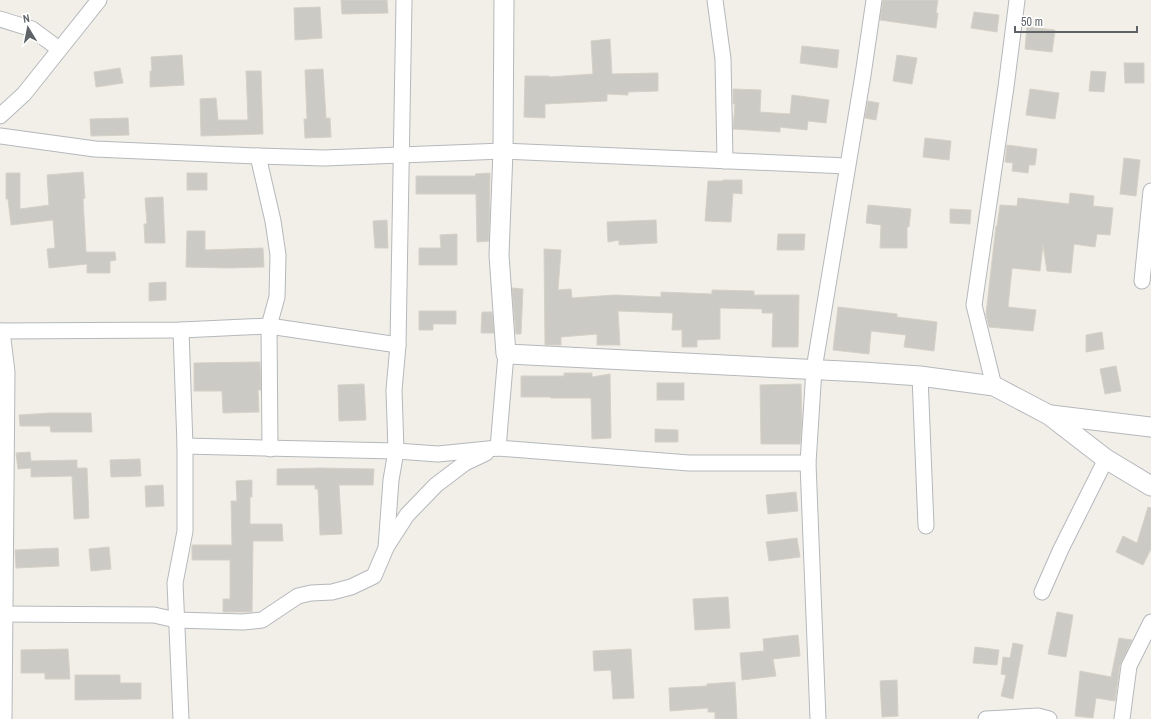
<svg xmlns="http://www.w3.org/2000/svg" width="1151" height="719" font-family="'Archivo Narrow',sans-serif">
<rect width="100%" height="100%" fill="#f1efe8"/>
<g fill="#cccac5" stroke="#d6d1c6">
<path d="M 341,0 L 387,0 L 388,13 L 342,14 Z"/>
<path d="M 883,0 L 938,0 L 936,13 L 938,13 L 936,28 L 880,20 Z"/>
<path d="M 320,7 L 322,38 L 295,40 L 294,8 Z"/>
<path d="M 974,12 L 999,15 L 997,32 L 971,28 Z"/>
<path d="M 1027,27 L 1055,30 L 1052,52 L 1025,49 Z"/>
<path d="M 610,39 L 612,74 L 658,73 L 658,91 L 628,92 L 628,95 L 607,94 L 607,101 L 545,104 L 545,118 L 524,117 L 525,76 L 549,76 L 549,77 L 593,74 L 591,41 Z"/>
<path d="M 802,46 L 839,50 L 837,68 L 800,63 Z"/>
<path d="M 182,55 L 184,85 L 150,87 L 150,71 L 152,71 L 151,57 Z"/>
<path d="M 897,55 L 917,58 L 912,84 L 893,81 Z"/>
<path d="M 1124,63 L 1144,63 L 1144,83 L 1125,83 Z"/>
<path d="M 120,68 L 123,83 L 96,87 L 94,72 Z"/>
<path d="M 323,69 L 326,118 L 330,118 L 331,137 L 305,138 L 304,119 L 307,119 L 305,70 Z"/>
<path d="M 246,71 L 261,71 L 263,134 L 201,136 L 200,99 L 216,98 L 218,120 L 248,120 Z"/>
<path d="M 1091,71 L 1106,72 L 1104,92 L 1089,91 Z"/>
<path d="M 733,89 L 761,90 L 760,112 L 790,114 L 792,95 L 829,100 L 826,123 L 808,121 L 807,130 L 780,127 L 780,132 L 733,129 L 735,104 L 733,104 Z"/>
<path d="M 1030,89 L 1059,93 L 1055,119 L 1026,115 Z"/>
<path d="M 868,101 L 879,103 L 876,120 L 865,118 Z"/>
<path d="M 128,118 L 129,135 L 91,136 L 90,119 Z"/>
<path d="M 925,138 L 951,141 L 949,160 L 923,157 Z"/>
<path d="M 1007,145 L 1037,149 L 1035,165 L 1029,165 L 1028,173 L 1012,171 L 1013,163 L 1005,162 Z"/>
<path d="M 1124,158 L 1140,160 L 1136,196 L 1120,194 Z"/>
<path d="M 83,172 L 85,198 L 83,199 L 86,252 L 115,252 L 116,260 L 110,261 L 110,273 L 87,273 L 87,264 L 49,268 L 47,249 L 55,248 L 53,220 L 11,225 L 8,199 L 6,199 L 6,173 L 20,173 L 20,209 L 49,205 L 47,175 Z"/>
<rect x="187" y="173" width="20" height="17"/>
<path d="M 490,173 L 489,241 L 477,242 L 476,194 L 416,194 L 416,176 L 476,176 L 475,174 Z"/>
<path d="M 723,180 L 742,180 L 742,194 L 733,193 L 731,222 L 705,221 L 708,181 L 723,181 Z"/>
<path d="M 1070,193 L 1094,196 L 1093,206 L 1113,208 L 1110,235 L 1097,234 L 1095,247 L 1074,244 L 1071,273 L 1047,271 L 1043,245 L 1040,271 L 1012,268 L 1008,307 L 1036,310 L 1033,331 L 989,327 L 986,314 L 996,226 L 997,226 L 1000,205 L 1017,206 L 1018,198 L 1069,204 Z"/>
<path d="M 163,197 L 165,243 L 145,243 L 144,224 L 147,224 L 145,198 Z"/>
<path d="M 868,205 L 911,209 L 909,227 L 907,227 L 907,248 L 880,248 L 881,225 L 866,223 Z"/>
<path d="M 950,209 L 971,210 L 970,224 L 950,223 Z"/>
<path d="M 387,220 L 388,248 L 375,248 L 373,221 Z"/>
<path d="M 656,220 L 657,243 L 619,245 L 619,240 L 608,242 L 607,222 Z"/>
<path d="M 187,231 L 205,231 L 205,250 L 263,248 L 264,267 L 229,268 L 186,267 Z"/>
<path d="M 457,234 L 457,265 L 419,265 L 419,248 L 441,248 L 440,235 Z"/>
<path d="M 778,234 L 805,234 L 804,250 L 777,250 Z"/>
<path d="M 544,249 L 561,250 L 558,290 L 571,289 L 572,298 L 615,295 L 661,297 L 661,292 L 712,294 L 712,290 L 754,291 L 754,295 L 799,295 L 798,347 L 772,347 L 773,313 L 762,313 L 762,309 L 720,308 L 720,339 L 697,340 L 697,347 L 682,347 L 682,330 L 672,330 L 673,313 L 618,311 L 620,345 L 597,345 L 597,334 L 561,337 L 561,345 L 545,345 Z"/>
<path d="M 166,282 L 166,300 L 149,301 L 149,283 Z"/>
<path d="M 512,288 L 523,289 L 521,334 L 516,334 Z"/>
<path d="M 838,307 L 897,314 L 897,317 L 937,322 L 934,351 L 904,347 L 906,335 L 871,331 L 869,354 L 833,350 Z"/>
<path d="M 419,311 L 456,311 L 456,324 L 433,324 L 433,330 L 419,330 Z"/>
<path d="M 482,312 L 492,312 L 494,333 L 481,333 Z"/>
<path d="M 1102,332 L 1104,349 L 1086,352 L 1086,335 Z"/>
<path d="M 260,362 L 261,390 L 258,390 L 259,412 L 223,413 L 222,391 L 194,391 L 194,363 Z"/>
<path d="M 1116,366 L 1121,391 L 1105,394 L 1100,369 Z"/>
<path d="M 564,373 L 592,373 L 592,377 L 610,374 L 611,438 L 592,439 L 591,398 L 551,398 L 550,397 L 521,397 L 521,376 L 564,376 Z"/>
<rect x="657" y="383" width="27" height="17"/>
<path d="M 364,384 L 366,420 L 339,421 L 338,385 Z"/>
<path d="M 801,384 L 802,423 L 800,444 L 761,444 L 760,385 Z"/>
<path d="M 50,413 L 91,413 L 92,432 L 51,432 L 50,426 L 20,426 L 19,415 Z"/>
<path d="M 655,429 L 678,430 L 678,442 L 655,442 Z"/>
<path d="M 30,452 L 31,461 L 77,460 L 77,468 L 87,468 L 89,518 L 74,519 L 72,476 L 31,477 L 31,468 L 18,469 L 16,453 Z"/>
<path d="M 140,459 L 141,476 L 111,477 L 110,460 Z"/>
<path d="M 320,468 L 374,469 L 373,485 L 339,485 L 342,534 L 320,535 L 318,489 L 315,489 L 315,485 L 277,485 L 277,469 Z"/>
<path d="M 252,480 L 252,497 L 250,497 L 250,524 L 282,524 L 283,541 L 253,541 L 252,612 L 223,612 L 223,599 L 230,599 L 230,560 L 192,560 L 192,545 L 232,545 L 231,501 L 237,501 L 236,481 Z"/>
<path d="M 163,485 L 164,506 L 146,507 L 145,486 Z"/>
<path d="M 796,492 L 798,511 L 768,514 L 766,495 Z"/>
<path d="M 1148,507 L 1151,508 L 1151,549 L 1143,565 L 1116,552 L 1123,536 L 1137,543 Z"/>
<path d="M 797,538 L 800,557 L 769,561 L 766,542 Z"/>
<path d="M 109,547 L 111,569 L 91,571 L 89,549 Z"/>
<path d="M 58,548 L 59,566 L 16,568 L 15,550 Z"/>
<path d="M 728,597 L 730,628 L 695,630 L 693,599 Z"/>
<path d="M 1057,612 L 1073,615 L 1066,657 L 1048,654 Z"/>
<path d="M 798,635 L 800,656 L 773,659 L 776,676 L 742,680 L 740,653 L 764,651 L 763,639 Z"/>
<path d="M 1119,638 L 1132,640 L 1120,665 L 1115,701 L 1096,698 L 1093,718 L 1075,716 L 1080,671 L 1111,677 Z"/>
<path d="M 1013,643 L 1023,645 L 1013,699 L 1001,696 L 1006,675 L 1001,674 L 1003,657 L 1010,658 Z"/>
<path d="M 975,647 L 999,650 L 997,665 L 973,663 Z"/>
<path d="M 68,649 L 70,679 L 45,679 L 45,673 L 21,673 L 21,650 Z"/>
<path d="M 631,649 L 634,698 L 613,699 L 611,670 L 594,671 L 593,651 Z"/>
<path d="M 75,675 L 120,675 L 120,683 L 141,683 L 141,699 L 75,700 Z"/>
<path d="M 897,680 L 898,716 L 882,717 L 880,681 Z"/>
<path d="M 735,682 L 737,719 L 715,719 L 715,712 L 708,712 L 708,708 L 670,711 L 669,688 L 707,686 L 707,684 Z"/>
</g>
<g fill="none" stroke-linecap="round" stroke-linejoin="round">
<g stroke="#b5b8bc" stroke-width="17">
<g id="minor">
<path d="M 715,0 L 723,59 L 725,161"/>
<path d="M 0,19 L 32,29 L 59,49"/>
<path d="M 0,116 L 24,94 L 99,0"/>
<path d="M 0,136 L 95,149 L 258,156 L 324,158 L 503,151 L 847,166"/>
<path d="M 258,156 L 273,221 L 278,255 L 277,297 L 269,326 L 270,449"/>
<path d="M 1142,281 L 1151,191"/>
<path d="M 181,330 L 185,446 L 185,531 L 175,583 L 181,719"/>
<path d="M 0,331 L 181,330 L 269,326 L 398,345"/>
<path d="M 2,331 L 7,372 L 4,719"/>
<path d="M 920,376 L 926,526"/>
<path d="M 994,386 L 974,305 L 1006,87 L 1017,0"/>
<path d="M 185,446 L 396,451 L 438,454 L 498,448 L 689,463 L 808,463"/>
<path d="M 498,448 L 506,354"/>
<path d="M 387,546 L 407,515 L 436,485 L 465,463 L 486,453"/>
<path d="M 1042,592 L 1061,549 L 1106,459"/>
<path d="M 0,614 L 154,615 L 176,620 L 243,622 L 262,620 L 298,596 L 311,593 L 332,592 L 351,587 L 374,576 L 386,548 L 391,480 L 396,451 L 394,390 L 398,345 L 404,0"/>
<path d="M 818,719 L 808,463 L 814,369 L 863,75 L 874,0"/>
<path d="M 986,719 L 1038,716 L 1049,719"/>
<path d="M 1122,719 L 1129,666 L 1151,622"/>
</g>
</g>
<g stroke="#b5b8bc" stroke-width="21">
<g id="tertiary">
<path d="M 504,0 L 503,151 L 499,255 L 506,354 L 863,372 L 920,376 L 994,386 L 1049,415 L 1106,459 L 1151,486"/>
<path d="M 1051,415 L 1151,427"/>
</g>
</g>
<use href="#minor" stroke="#fff" stroke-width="15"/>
<use href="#tertiary" stroke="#fff" stroke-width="19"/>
</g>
<g transform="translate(28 28) rotate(350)" stroke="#ffffff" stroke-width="3" paint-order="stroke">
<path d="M0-3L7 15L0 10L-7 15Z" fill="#5f6368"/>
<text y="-6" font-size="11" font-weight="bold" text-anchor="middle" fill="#5f6368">N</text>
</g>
<path d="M1015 26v6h122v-6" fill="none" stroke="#5f6368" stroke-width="2"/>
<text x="1021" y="26" font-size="12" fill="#5f6368" stroke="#ffffff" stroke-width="3" paint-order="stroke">50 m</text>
</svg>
